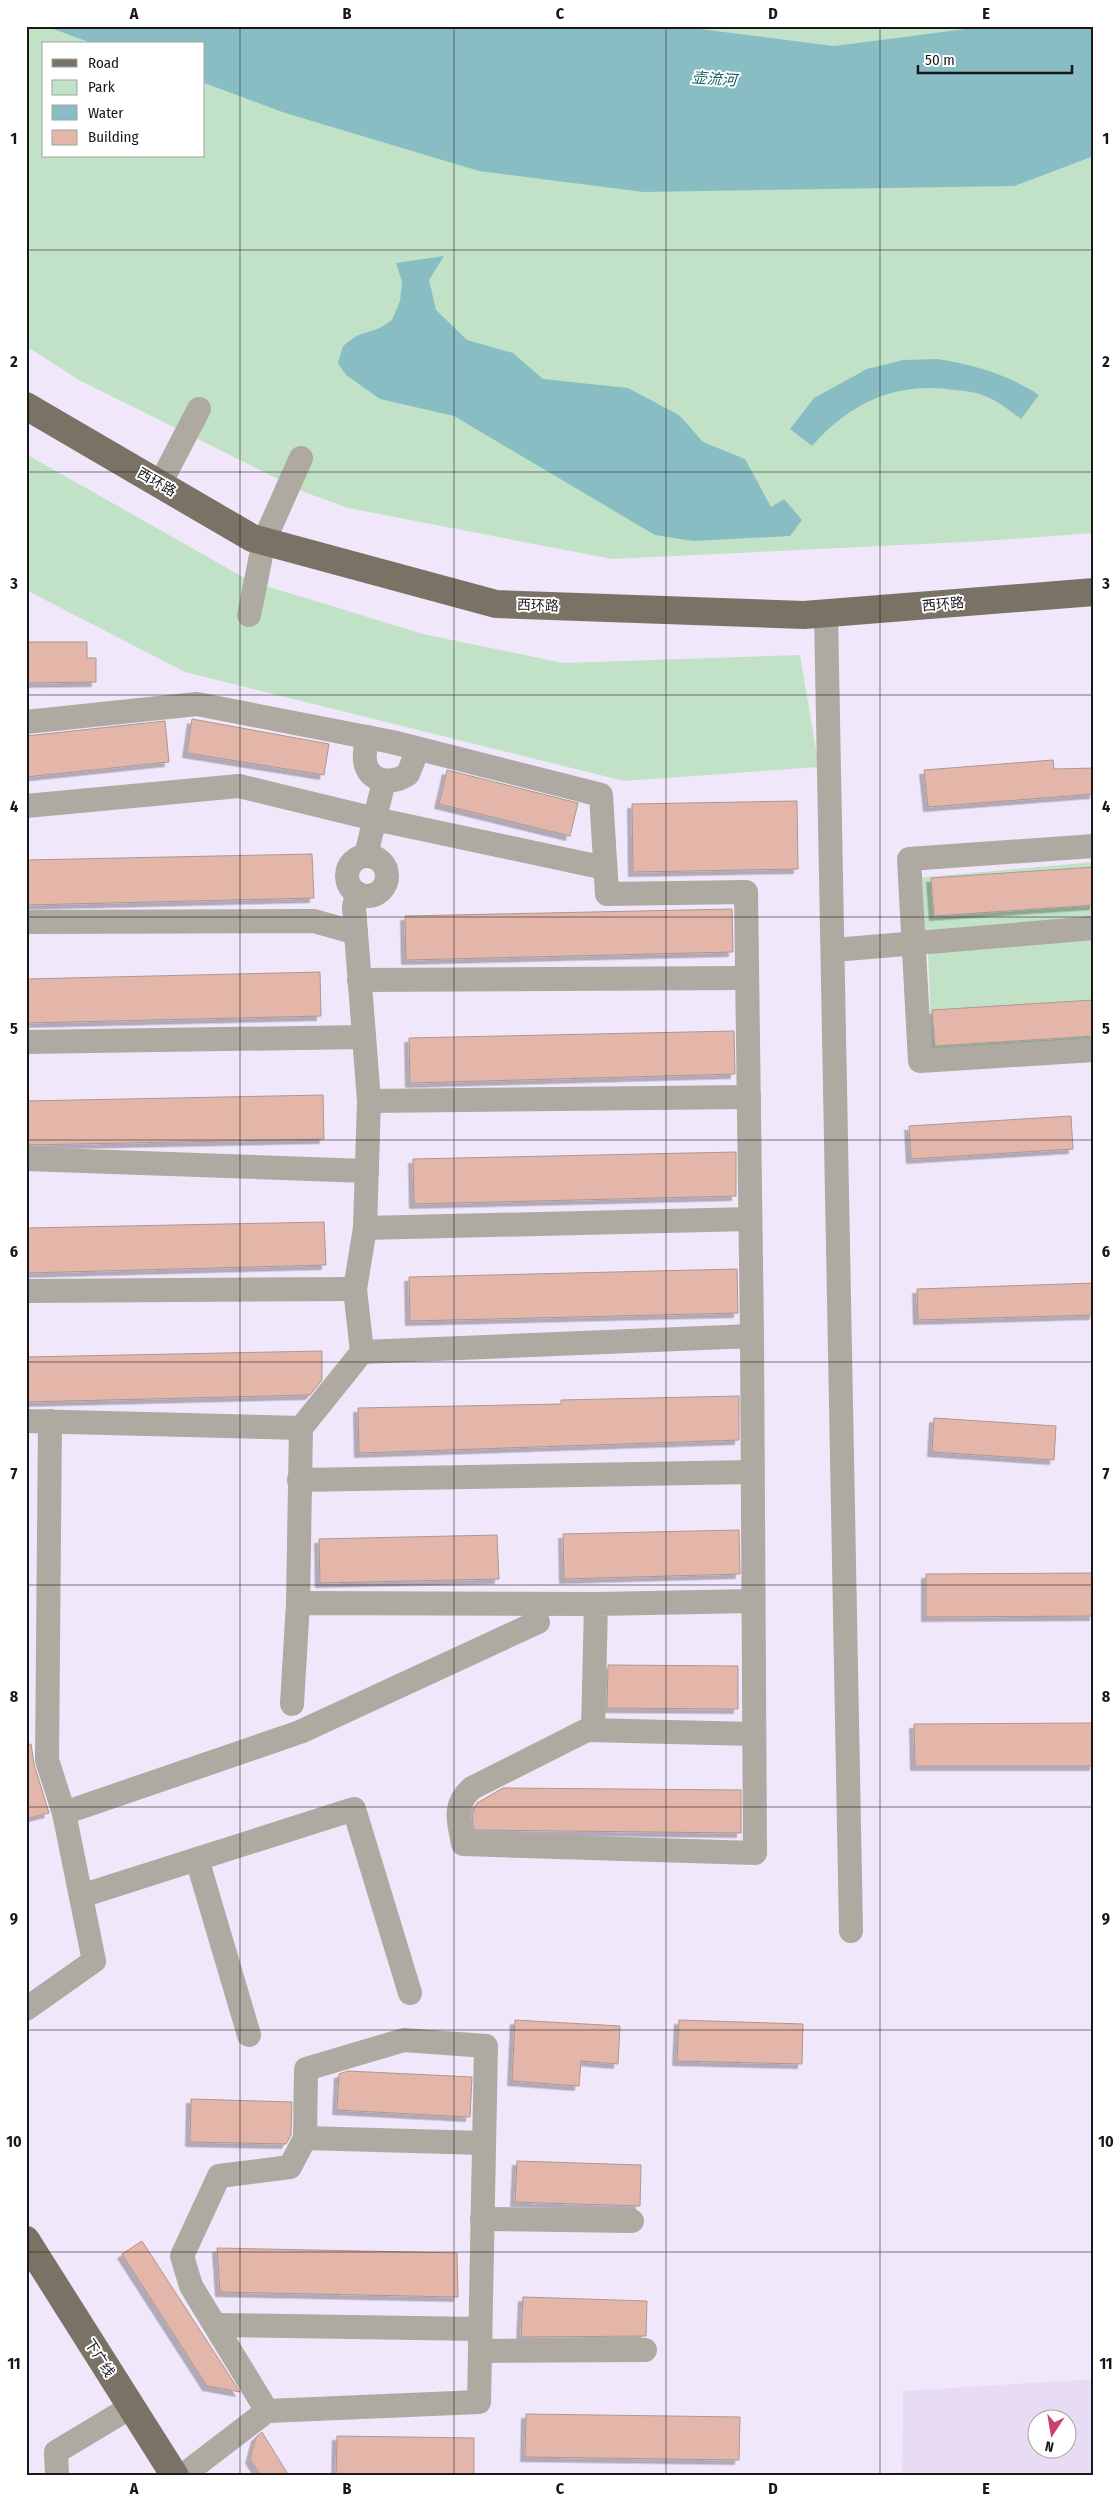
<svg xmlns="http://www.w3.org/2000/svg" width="1120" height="2502" font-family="'Fira Sans Condensed','Noto Sans SC',sans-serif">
<defs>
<filter id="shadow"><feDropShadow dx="-4.5" dy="4.5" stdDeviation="0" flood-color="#0004"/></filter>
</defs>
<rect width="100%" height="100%" fill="#f1e7fa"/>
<path fill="#e8dbf4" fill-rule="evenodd" d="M 1094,2379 L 1094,2476 L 902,2476 L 903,2391 ZM 1038,2420 L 1068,2420 L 1068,2450 L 1038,2450 Z"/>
<g fill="#c1e2c6">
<path d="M 26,26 L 45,26 L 94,44 L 44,44 L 44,156 L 204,156 L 204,83 L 282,112 L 1015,186 L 1094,156 L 1094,533 L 985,541 L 612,559 L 348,508 L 304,492 L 79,380 L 26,346 Z"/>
<path d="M 677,26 L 988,26 L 834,46 Z"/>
<path d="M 26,454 L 250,581 L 423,634 L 563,663 L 800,655 L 819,767 L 624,781 L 185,672 L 26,590 Z"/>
<path d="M 1094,862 L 1094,867 L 931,878 L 934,916 L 1094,905 L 1094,920 L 931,933 L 917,926 L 916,878 Z"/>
<path d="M 1094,940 L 1094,1000 L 933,1010 L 935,1046 L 1094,1036 L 1094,1040 L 932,1050 L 928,951 Z"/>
</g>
<g fill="#88bec3">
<path d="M 45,26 L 677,26 L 834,46 L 988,26 L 1094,26 L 1094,156 L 1015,186 L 644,192 L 479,171 L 282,112 L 204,83 L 204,44 L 94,44 Z"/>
<path d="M 444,256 L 429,280 L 436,310 L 467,340 L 513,353 L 543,379 L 628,388 L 679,415 L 703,442 L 745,459 L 771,507 L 784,499 L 802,520 L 790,536 L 693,541 L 655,535 L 454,416 L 380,399 L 346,375 L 338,363 L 343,346 L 356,336 L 380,328 L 392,320 L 400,301 L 402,282 L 396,263 Z"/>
<path d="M 937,359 C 975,365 1006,374 1039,395 L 1021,419 C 1010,411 998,401 985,396 C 976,392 965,391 955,390 C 897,381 851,402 812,446 L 790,429 L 814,398 L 867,369 L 903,360 Z"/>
</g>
<g fill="#e4b6a9" stroke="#ac9791" filter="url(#shadow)">
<path d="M 26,642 L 87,642 L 87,658 L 96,658 L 96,682 L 26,683 Z"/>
<path d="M 192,719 L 329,744 L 324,775 L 187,753 Z"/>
<path d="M 165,721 L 169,762 L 26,777 L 26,736 Z"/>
<path d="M 1053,760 L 1054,769 L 1094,768 L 1094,794 L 928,807 L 924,770 Z"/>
<path d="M 447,770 L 578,803 L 570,836 L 439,804 Z"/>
<path d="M 797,801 L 798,869 L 633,872 L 632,804 Z"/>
<path d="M 312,854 L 314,898 L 26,905 L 26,860 Z"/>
<path d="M 1094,867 L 1094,905 L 934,916 L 931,878 Z"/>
<path d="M 732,909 L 733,952 L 406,960 L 405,916 Z"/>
<path d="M 320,972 L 321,1016 L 26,1023 L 26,979 Z"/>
<path d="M 1094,1000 L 1094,1036 L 935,1046 L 932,1010 Z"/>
<path d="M 734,1031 L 735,1074 L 410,1083 L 409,1038 Z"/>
<path d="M 323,1095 L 324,1139 L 26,1145 L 26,1101 Z"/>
<path d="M 1071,1116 L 1073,1149 L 911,1159 L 909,1126 Z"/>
<path d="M 736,1152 L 736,1196 L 414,1204 L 413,1159 Z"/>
<path d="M 324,1222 L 326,1265 L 26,1273 L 26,1228 Z"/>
<path d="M 737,1269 L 738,1313 L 410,1321 L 409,1277 Z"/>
<path d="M 1094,1283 L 1094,1315 L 918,1320 L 917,1289 Z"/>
<path d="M 322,1351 L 322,1380 L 310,1395 L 26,1402 L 26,1357 Z"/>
<path d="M 739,1396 L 739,1440 L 359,1453 L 358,1408 L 561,1404 L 561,1400 Z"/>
<path d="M 934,1418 L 1056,1426 L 1054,1460 L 932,1452 Z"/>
<path d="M 739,1530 L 740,1574 L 564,1579 L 563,1534 Z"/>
<path d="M 497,1535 L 499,1579 L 320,1583 L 319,1539 Z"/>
<path d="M 1094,1573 L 1094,1616 L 926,1617 L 926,1574 Z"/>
<path d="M 608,1665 L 738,1666 L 738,1709 L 607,1708 Z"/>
<path d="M 1094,1723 L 1094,1766 L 915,1766 L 914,1724 Z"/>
<path d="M 31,1744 L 34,1764 L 49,1813 L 26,1819 L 26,1745 Z"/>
<path d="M 503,1788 L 741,1790 L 741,1833 L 474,1830 L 472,1815 L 477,1803 Z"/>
<path d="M 515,2020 L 620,2026 L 618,2064 L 581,2061 L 579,2086 L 512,2081 Z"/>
<path d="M 679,2020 L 803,2024 L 802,2064 L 677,2061 Z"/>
<path d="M 348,2071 L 472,2077 L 470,2117 L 337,2110 L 339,2074 Z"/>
<path d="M 191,2099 L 292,2102 L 291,2135 L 286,2144 L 190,2142 Z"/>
<path d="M 517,2161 L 641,2165 L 640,2206 L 515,2202 Z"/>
<path d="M 142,2241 L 240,2392 L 207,2386 L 122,2254 Z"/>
<path d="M 217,2248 L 457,2253 L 458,2297 L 220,2292 Z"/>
<path d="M 523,2297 L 647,2301 L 646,2336 L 521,2337 Z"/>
<path d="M 526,2414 L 740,2417 L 739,2460 L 525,2457 Z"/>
<path d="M 262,2432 L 289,2476 L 261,2476 L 250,2459 L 256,2437 Z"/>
<path d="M 337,2436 L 474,2438 L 474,2476 L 336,2476 Z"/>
</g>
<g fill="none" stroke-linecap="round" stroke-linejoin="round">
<g stroke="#aea9a1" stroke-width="24">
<path d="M 160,484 L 199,409"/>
<path d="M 826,613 L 851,1931"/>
<path d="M 249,615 L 264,541 L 301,458"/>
<path d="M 26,722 L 197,704 L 392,742 L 601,795 L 607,894 L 746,892 L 752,1336"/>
<path d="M 367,737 C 366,745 364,754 365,761 C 368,783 393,785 408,774 L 418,749"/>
<path d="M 26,806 L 239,786 L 375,819 L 605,868"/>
<path d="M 1094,846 L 909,859 L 920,1061 L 1094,1050"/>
<path d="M 366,855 L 384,781"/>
<circle cx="367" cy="876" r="20"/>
<path d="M 26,922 L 314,921 L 356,933"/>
<path d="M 834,950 L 1094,928"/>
<path d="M 359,980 L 747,978"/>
<path d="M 26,1042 L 364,1037"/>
<path d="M 369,1101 L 749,1097"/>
<path d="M 26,1159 L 367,1171"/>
<path d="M 365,1228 L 750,1219"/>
<path d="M 26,1291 L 355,1289"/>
<path d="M 362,1352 L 752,1336 L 755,1853 L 463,1844 C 459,1821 452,1806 472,1788 L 587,1730 L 754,1734"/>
<path d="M 26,1421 L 301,1428 L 362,1352 L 355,1289 L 365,1228 L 369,1101 L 354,907 L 357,893"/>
<path d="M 299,1480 L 753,1472"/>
<path d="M 298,1603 L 301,1428"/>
<path d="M 292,1704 L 298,1603 L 596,1604"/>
<path d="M 593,1730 L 596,1604 L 753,1601"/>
<path d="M 64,1813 L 300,1732 L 538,1622"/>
<path d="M 197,1859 L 249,2035"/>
<path d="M 81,1896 L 354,1809 L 410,1993"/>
<path d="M 26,2009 L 94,1961 L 64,1813 L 47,1760 L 50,1421"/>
<path d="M 305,2138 L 484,2143"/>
<path d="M 482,2219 L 632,2221"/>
<path d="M 215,2325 L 480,2329"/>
<path d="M 480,2351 L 645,2350"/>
<path d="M 57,2476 L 56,2452 L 131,2407"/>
<path d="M 182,2476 L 267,2411 L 479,2402 L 486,2046 L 404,2040 L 306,2069 L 305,2138 L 290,2167 L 219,2176 L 182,2256 L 191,2286 L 267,2411"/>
</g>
<g stroke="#7a7264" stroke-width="28">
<path d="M 26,406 L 252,538 L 496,604 L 804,615 L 1094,592"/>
<path d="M 26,2240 L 175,2476"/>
</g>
</g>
<path fill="none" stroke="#19161c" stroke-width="1" stroke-opacity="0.55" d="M 240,26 L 240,2476M 454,26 L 454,2476M 666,26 L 666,2476M 880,26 L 880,2476M 26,250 L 1094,250M 26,472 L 1094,472M 26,695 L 1094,695M 26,917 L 1094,917M 26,1140 L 1094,1140M 26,1362 L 1094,1362M 26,1585 L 1094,1585M 26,1807 L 1094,1807M 26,2030 L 1094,2030M 26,2252 L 1094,2252"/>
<g text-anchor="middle" stroke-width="4" stroke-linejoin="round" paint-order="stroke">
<g font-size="14" fill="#19161c" stroke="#fff">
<text transform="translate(157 482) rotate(30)" y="5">西环路</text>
<text transform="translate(943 604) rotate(-5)" y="5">西环路</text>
<text transform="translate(538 605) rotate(2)" y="5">西环路</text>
<text transform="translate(100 2358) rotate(57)" y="5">下广线</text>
</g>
<g font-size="15" font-style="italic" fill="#0f5b61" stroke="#fff">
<text transform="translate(714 79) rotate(4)" y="5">壶流河</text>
</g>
</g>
<rect width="1120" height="2502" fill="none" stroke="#ffffff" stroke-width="55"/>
<rect x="42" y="42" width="162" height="115" fill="#ffffff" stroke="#a3a2a4"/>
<rect x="52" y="59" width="25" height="8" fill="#7a7264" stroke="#a3a2a4"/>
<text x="88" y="68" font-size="15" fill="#19161c">Road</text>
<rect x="52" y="80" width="25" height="15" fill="#c1e2c6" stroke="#a3a2a4"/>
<text x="88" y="92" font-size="15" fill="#19161c">Park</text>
<rect x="52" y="105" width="25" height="15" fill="#88bec3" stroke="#a3a2a4"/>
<text x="88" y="118" font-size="15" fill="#19161c">Water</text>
<rect x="52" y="130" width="25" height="15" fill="#e4b6a9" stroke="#a3a2a4"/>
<text x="88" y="142" font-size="15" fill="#19161c">Building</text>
<g transform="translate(1052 2434) rotate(192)"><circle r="24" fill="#ffffff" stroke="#a3a2a4"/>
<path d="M0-4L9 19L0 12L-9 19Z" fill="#ce416c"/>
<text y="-8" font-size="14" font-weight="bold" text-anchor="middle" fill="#19161c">N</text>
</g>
<path d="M918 65v8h154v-8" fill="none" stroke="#19161c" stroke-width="2.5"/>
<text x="925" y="65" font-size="15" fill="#19161c" stroke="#ffffff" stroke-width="4" paint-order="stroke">50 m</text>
<rect x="28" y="28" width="1064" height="2446" fill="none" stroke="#19161c" stroke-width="2"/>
<g font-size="16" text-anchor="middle" font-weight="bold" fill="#19161c">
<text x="134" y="19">A</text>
<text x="347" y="19">B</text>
<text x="560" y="19">C</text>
<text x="773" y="19">D</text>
<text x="986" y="19">E</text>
<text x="14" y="144">1</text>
<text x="1106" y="144">1</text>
<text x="14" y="367">2</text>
<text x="1106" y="367">2</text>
<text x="14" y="589">3</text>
<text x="1106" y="589">3</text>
<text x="14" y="812">4</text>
<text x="1106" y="812">4</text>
<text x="14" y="1034">5</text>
<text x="1106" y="1034">5</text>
<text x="14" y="1257">6</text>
<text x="1106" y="1257">6</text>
<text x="14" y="1479">7</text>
<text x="1106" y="1479">7</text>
<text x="14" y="1702">8</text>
<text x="1106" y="1702">8</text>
<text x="14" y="1924">9</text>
<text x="1106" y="1924">9</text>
<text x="14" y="2147">10</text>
<text x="1106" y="2147">10</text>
<text x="14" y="2369">11</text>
<text x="1106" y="2369">11</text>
<text x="134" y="2494">A</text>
<text x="347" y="2494">B</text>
<text x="560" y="2494">C</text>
<text x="773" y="2494">D</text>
<text x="986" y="2494">E</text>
</g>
</svg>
